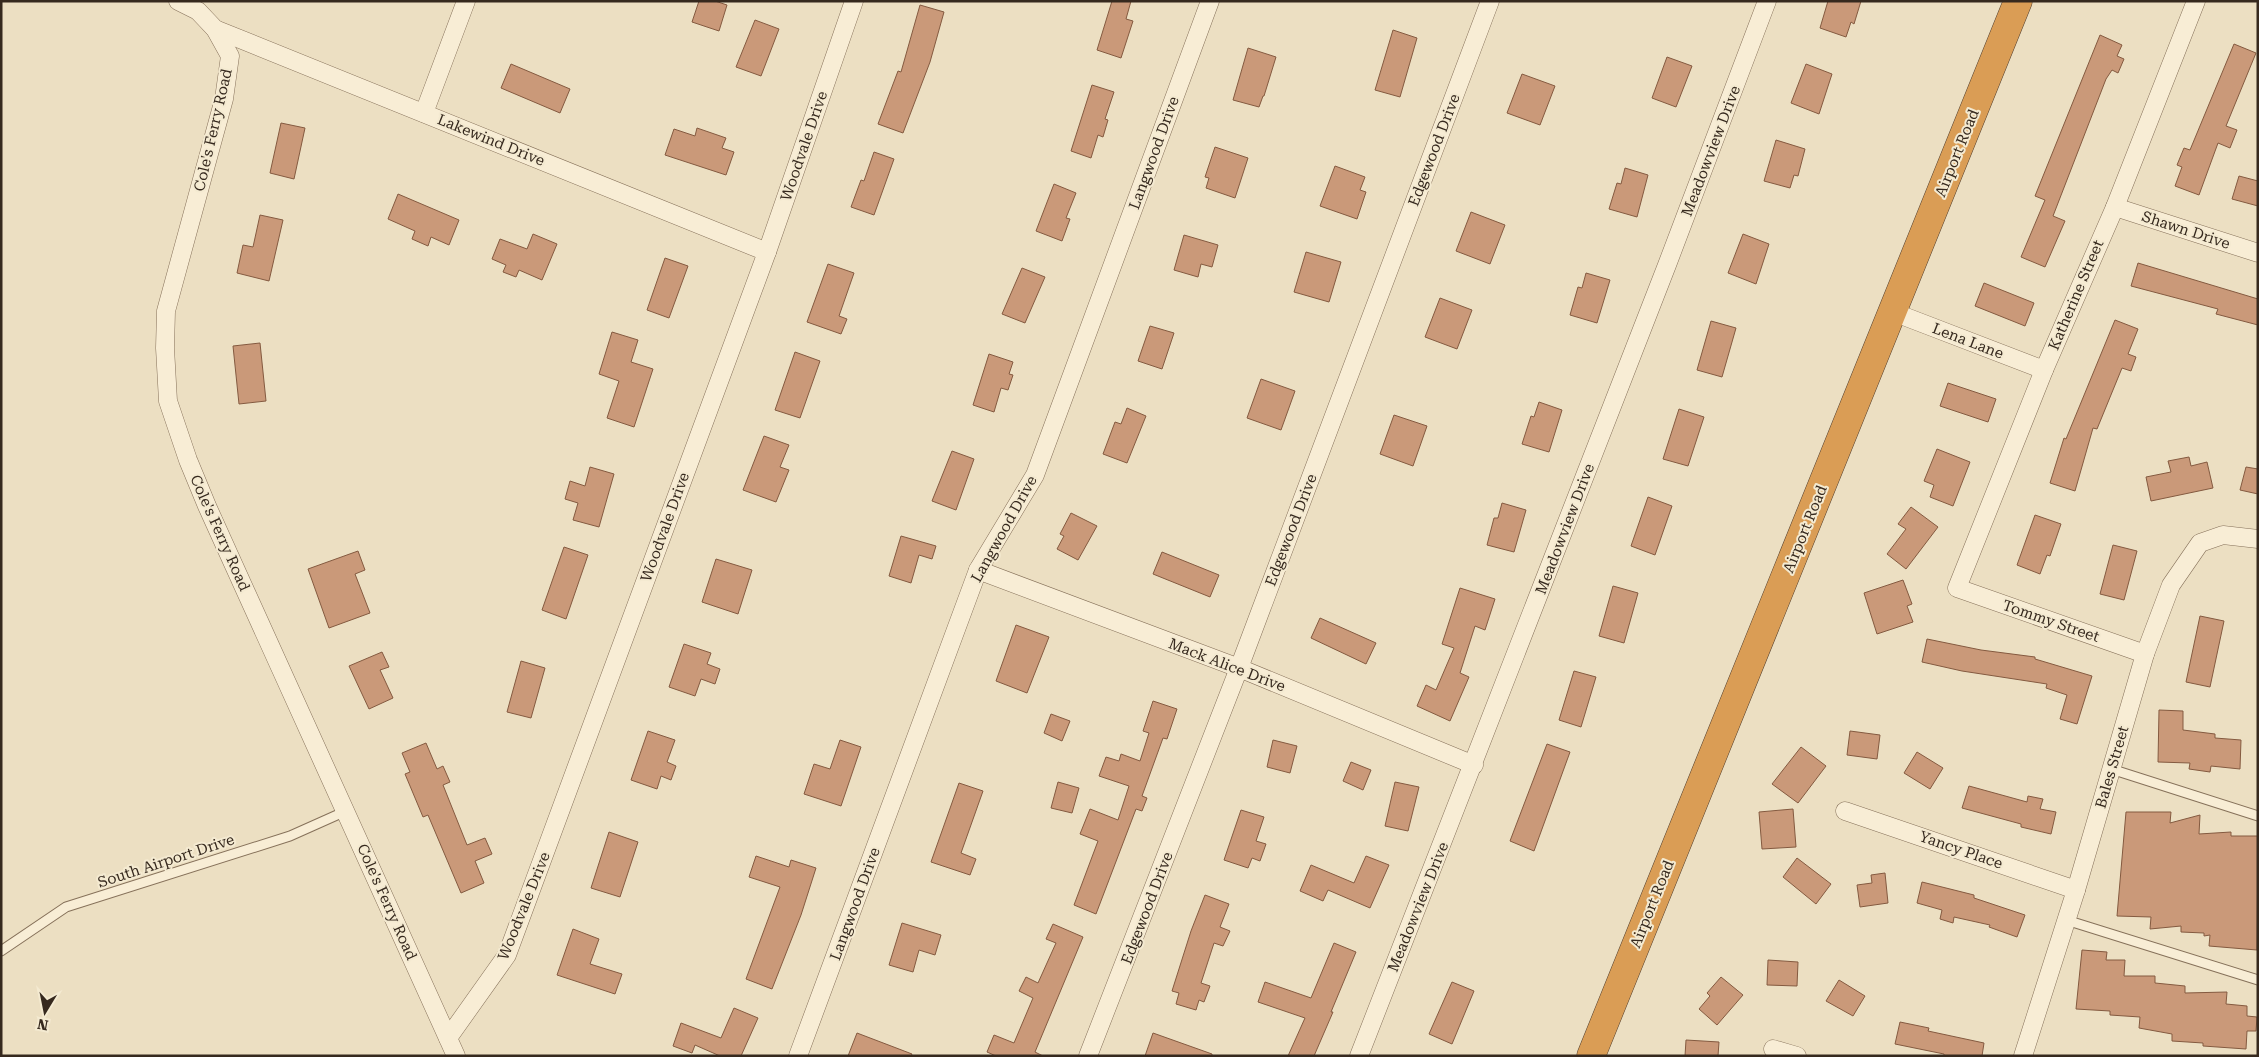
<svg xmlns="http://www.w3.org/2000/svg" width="2259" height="1057" font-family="'Roboto Serif',serif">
<rect width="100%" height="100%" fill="#ecdfc2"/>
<g fill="#ca9979" stroke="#845a40">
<path d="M 699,1 L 715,1 L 727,5 L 719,31 L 692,22 Z"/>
<path d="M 1112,1 L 1131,1 L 1126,19 L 1133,21 L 1121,58 L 1097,50 Z"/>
<path d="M 1828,1 L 1861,1 L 1854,24 L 1851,22 L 1846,37 L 1820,28 Z"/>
<path d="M 920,5 L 944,12 L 930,62 L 903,133 L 878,124 L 898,71 L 901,72 Z"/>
<path d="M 755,20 L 779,29 L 761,76 L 736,67 Z"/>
<path d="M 1393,30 L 1417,38 L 1400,97 L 1375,90 Z"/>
<path d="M 2100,35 L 2122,45 L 2117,56 L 2124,59 L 2118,73 L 2112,70 L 2106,79 L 2053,216 L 2065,221 L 2045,267 L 2021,257 L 2045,200 L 2035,196 Z"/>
<path d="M 2234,44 L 2256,53 L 2226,126 L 2237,130 L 2230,148 L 2218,143 L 2199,195 L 2175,186 L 2182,167 L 2177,165 L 2184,148 L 2190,150 Z"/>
<path d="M 1248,48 L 1276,57 L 1264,96 L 1263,96 L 1259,107 L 1233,100 Z"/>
<path d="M 1667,57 L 1692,66 L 1676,107 L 1652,98 Z"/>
<path d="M 511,64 L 570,89 L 560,113 L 501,88 Z"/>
<path d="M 1806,64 L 1832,74 L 1819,114 L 1791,103 Z"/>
<path d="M 1522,74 L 1555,86 L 1540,125 L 1507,113 Z"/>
<path d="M 1092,85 L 1114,92 L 1105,119 L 1108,120 L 1103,137 L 1098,135 L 1091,158 L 1071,151 Z"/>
<path d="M 281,123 L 305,128 L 294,179 L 270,173 Z"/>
<path d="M 697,128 L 726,138 L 722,148 L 734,152 L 726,175 L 665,155 L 674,129 L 695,136 Z"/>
<path d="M 1776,140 L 1805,149 L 1798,176 L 1794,175 L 1790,188 L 1764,181 Z"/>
<path d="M 1215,147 L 1248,158 L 1235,198 L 1206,188 L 1209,178 L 1205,177 Z"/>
<path d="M 874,152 L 894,159 L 874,215 L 851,207 L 861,180 L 864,181 Z"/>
<path d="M 1335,166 L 1365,177 L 1360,190 L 1366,192 L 1357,219 L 1320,206 Z"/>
<path d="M 1625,168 L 1648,175 L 1637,217 L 1609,209 L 1617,183 L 1621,184 Z"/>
<path d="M 2239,176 L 2258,181 L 2258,206 L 2232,199 Z"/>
<path d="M 1054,184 L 1076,193 L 1066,218 L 1070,219 L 1062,241 L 1036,231 Z"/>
<path d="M 398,194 L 459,220 L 449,245 L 431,237 L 428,246 L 412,239 L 415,231 L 388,219 Z"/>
<path d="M 1471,212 L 1505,225 L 1490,264 L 1456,251 Z"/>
<path d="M 260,215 L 283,220 L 269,281 L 237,273 L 243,245 L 253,247 Z"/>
<path d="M 533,234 L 557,244 L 542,280 L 519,270 L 516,277 L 503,272 L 506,265 L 492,259 L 500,239 L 527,249 Z"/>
<path d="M 1743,234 L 1769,244 L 1756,284 L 1728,273 Z"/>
<path d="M 1184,235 L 1218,245 L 1212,267 L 1201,264 L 1198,277 L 1174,270 Z"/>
<path d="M 1306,252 L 1341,262 L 1329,302 L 1294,292 Z"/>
<path d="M 665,258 L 688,266 L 669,318 L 647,310 Z"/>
<path d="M 2138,263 L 2258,299 L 2258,325 L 2216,314 L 2218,309 L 2131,286 Z"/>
<path d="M 828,264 L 854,273 L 839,316 L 847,319 L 841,334 L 807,322 Z"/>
<path d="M 1022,268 L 1045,277 L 1025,323 L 1002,314 Z"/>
<path d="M 1586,273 L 1610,280 L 1597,323 L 1570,315 L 1578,287 L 1582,288 Z"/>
<path d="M 1984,283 L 2034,303 L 2025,326 L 1975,306 Z"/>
<path d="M 1440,298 L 1472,310 L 1457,349 L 1425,337 Z"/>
<path d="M 2115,320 L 2138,329 L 2128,354 L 2136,357 L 2131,371 L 2122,368 L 2097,429 L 2093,428 L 2075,491 L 2050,483 L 2064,438 L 2066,439 Z"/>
<path d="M 1711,321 L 1736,328 L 1722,377 L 1697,370 Z"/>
<path d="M 1150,326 L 1174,333 L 1162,369 L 1138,361 Z"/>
<path d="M 612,332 L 638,340 L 631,362 L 653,369 L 634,427 L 607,418 L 619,381 L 599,374 Z"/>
<path d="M 260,343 L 266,401 L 239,404 L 233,346 Z"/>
<path d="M 795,352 L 820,361 L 800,418 L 775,410 Z"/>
<path d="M 989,354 L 1013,362 L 1009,374 L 1013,375 L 1008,390 L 1001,388 L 994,412 L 973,405 Z"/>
<path d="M 1261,379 L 1295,391 L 1281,430 L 1247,418 Z"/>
<path d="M 1948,383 L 1996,399 L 1988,422 L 1940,406 Z"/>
<path d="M 1539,402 L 1562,410 L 1549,452 L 1522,444 L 1531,416 L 1534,417 Z"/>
<path d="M 1127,408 L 1146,416 L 1127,463 L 1103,454 L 1115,422 L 1121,424 Z"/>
<path d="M 1679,409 L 1704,417 L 1688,466 L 1663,459 Z"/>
<path d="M 1394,415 L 1427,426 L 1413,466 L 1380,454 Z"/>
<path d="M 764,436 L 789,445 L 780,467 L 789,470 L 776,502 L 743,490 Z"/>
<path d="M 1937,449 L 1970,462 L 1953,506 L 1930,497 L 1934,485 L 1924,481 Z"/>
<path d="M 952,451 L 974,459 L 956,510 L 932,501 Z"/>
<path d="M 2189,457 L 2191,466 L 2207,462 L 2213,488 L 2151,501 L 2146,477 L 2171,472 L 2168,461 Z"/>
<path d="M 590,467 L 614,474 L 599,527 L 573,520 L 578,503 L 565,499 L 570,481 L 585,486 Z"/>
<path d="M 2246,467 L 2258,469 L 2258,494 L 2240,490 Z"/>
<path d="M 1648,497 L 1672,506 L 1655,555 L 1631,546 Z"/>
<path d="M 1502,503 L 1526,510 L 1514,552 L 1487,545 L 1494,518 L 1498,518 Z"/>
<path d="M 1911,507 L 1938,527 L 1906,569 L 1887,554 L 1906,529 L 1898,524 Z"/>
<path d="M 1071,513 L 1097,526 L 1078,560 L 1057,549 L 1064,536 L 1060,534 Z"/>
<path d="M 2035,515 L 2061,524 L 2050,556 L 2047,555 L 2040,574 L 2017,565 Z"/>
<path d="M 901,536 L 936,546 L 932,559 L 919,555 L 911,583 L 889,576 Z"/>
<path d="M 2113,545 L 2137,551 L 2124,600 L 2100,594 Z"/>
<path d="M 564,547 L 588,555 L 566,619 L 542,610 Z"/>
<path d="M 358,551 L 365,570 L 355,574 L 370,613 L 329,628 L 308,569 Z"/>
<path d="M 1162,552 L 1219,575 L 1210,597 L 1153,574 Z"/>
<path d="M 716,559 L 752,570 L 738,614 L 702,602 Z"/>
<path d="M 1903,580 L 1912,604 L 1907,606 L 1913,622 L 1877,634 L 1864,593 Z"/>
<path d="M 1613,586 L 1638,593 L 1624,643 L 1599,636 Z"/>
<path d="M 1460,588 L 1495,599 L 1485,630 L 1475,626 L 1460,673 L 1469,677 L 1450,721 L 1417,706 L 1426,685 L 1436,690 L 1454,648 L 1442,644 Z"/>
<path d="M 2200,616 L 2224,621 L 2210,687 L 2186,682 Z"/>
<path d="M 1320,618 L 1376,643 L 1366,664 L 1311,638 Z"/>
<path d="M 1016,625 L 1049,637 L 1027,693 L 996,681 Z"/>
<path d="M 1927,639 L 1981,650 L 2035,657 L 2035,659 L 2092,676 L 2077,724 L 2060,719 L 2067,695 L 2046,688 L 2047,684 L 1962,671 L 1922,662 Z"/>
<path d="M 684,644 L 711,653 L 707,664 L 720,669 L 715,684 L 701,679 L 695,696 L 669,687 Z"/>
<path d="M 382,652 L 389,667 L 380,670 L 393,698 L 369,709 L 349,666 Z"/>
<path d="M 521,661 L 545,668 L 531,718 L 507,712 Z"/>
<path d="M 1574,671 L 1596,677 L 1581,727 L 1559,720 Z"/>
<path d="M 1153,701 L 1177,709 L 1167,739 L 1163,738 L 1142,796 L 1147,798 L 1142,811 L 1136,809 L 1096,914 L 1074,905 L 1098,841 L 1080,834 L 1090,809 L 1118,820 L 1129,786 L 1099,776 L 1106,757 L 1119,761 L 1121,754 L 1140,761 L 1149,733 L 1143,731 Z"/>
<path d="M 2159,710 L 2183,711 L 2183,730 L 2215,734 L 2215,738 L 2241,740 L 2240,769 L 2211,766 L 2210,772 L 2189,769 L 2190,763 L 2158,762 Z"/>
<path d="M 1051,714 L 1070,721 L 1062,741 L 1044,733 Z"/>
<path d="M 648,731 L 675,740 L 667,762 L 676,766 L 671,780 L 661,776 L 657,789 L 631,780 Z"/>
<path d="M 1850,731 L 1880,735 L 1877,759 L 1847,755 Z"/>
<path d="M 840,740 L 861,747 L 841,806 L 804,794 L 814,764 L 830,769 Z"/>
<path d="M 1273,740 L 1297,746 L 1290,773 L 1267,767 Z"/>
<path d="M 426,743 L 437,769 L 443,766 L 450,782 L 443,785 L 467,845 L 485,838 L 492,854 L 475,861 L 484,883 L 461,893 L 428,815 L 423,817 L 405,774 L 410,772 L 402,753 Z"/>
<path d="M 1547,744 L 1570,752 L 1534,851 L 1510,841 Z"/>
<path d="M 1801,747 L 1826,766 L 1798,803 L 1772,784 Z"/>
<path d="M 1917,752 L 1943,768 L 1930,789 L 1904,773 Z"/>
<path d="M 1351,762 L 1371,770 L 1363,790 L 1343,781 Z"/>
<path d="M 1058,782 L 1079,788 L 1072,813 L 1051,808 Z"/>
<path d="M 1395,782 L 1419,787 L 1408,831 L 1385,826 Z"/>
<path d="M 959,783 L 983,791 L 961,853 L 976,859 L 970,875 L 931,862 Z"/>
<path d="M 1969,786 L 2027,802 L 2028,796 L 2043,799 L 2040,809 L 2056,812 L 2051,834 L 2021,827 L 2021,824 L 1962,808 Z"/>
<path d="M 1793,809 L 1796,847 L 1762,849 L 1759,812 Z"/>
<path d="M 1241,810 L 1264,817 L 1256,841 L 1266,844 L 1260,861 L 1252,858 L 1248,868 L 1224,860 Z"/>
<path d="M 2126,812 L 2171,812 L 2170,823 L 2200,815 L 2199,834 L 2231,832 L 2231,836 L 2258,836 L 2257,950 L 2209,946 L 2210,935 L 2204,936 L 2204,933 L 2181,932 L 2181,926 L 2150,929 L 2151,917 L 2117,916 Z"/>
<path d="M 609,832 L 638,842 L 620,897 L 591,888 Z"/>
<path d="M 756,856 L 789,867 L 791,860 L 816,868 L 801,915 L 772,989 L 746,979 L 780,887 L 749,877 Z"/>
<path d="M 1366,856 L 1389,865 L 1370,908 L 1328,890 L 1323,901 L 1300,891 L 1311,865 L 1354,883 Z"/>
<path d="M 1797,858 L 1831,884 L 1816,904 L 1783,877 Z"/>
<path d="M 1885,873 L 1888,903 L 1860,907 L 1857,885 L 1872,883 L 1871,875 Z"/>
<path d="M 1922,882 L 1974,895 L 1974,898 L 2025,915 L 2017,937 L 1989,927 L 1990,925 L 1954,917 L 1953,923 L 1940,919 L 1942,910 L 1917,903 Z"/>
<path d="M 1205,895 L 1229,904 L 1220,927 L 1230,931 L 1223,946 L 1214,943 L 1201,983 L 1210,986 L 1204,1002 L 1199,1000 L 1196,1010 L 1176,1004 L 1179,993 L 1172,991 L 1191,931 Z"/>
<path d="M 902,923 L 941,935 L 935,955 L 919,950 L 913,972 L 889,965 Z"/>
<path d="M 1053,924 L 1083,937 L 1035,1052 L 1043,1056 L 996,1056 L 987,1052 L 994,1035 L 1014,1043 L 1033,998 L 1019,991 L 1026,977 L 1038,983 L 1056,943 L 1046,939 Z"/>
<path d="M 573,929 L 599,939 L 590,964 L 622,974 L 615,994 L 557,975 Z"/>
<path d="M 1334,943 L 1356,952 L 1331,1012 L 1333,1012 L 1314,1056 L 1288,1056 L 1305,1018 L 1258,1002 L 1265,982 L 1311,998 Z"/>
<path d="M 2082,950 L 2107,952 L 2106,960 L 2125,960 L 2124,976 L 2155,976 L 2155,983 L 2185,986 L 2185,993 L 2227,992 L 2226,1004 L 2247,1006 L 2247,1016 L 2257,1017 L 2256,1031 L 2247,1031 L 2246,1049 L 2203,1046 L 2203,1043 L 2172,1041 L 2172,1034 L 2139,1028 L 2140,1017 L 2110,1015 L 2110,1011 L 2076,1009 Z"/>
<path d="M 1768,960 L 1798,962 L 1797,986 L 1767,985 Z"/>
<path d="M 1721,977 L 1743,995 L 1717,1025 L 1699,1009 L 1710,996 L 1707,993 Z"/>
<path d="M 1839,980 L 1865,996 L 1853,1016 L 1826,1001 Z"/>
<path d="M 1452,982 L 1474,991 L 1452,1044 L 1429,1034 Z"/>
<path d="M 734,1008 L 758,1018 L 741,1056 L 720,1056 L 695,1045 L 692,1053 L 673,1046 L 681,1023 L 721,1038 Z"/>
<path d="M 1900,1022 L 1929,1028 L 1928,1031 L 1984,1043 L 1982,1056 L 1944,1056 L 1944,1054 L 1895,1044 Z"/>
<path d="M 857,1033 L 912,1054 L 911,1056 L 848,1056 Z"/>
<path d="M 1153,1033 L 1212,1054 L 1212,1056 L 1145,1056 Z"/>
<path d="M 1686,1040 L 1719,1042 L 1718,1056 L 1685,1056 Z"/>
</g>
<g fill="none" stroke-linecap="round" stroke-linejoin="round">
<g stroke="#86715a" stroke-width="11">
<g id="lane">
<path d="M 2111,769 L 2258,816"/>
<path d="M 2066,920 L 2258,980"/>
<path d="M 1,951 L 66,907 L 290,836 L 346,811"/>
</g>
</g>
<g stroke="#86715a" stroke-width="19">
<g id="street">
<path d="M 178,1 L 198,11 L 215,29 L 230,56 L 224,99 L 166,311 L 165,348 L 168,401 L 188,460 L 207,506 L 456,1056"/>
<path d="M 215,29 L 767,252"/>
<path d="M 424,113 L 466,1"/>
<path d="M 2115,207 L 2258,253"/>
<path d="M 1893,312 L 2044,370"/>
<path d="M 978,570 L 1239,668 L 1474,765"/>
<path d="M 2145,654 L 1957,588 L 2044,370 L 2115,207 L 2196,1"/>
<path d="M 1845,811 L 2076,890"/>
<path d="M 448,1038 L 507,955 L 767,252 L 854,1"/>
<path d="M 1773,1049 L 1797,1056"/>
<path d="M 798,1056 L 978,570 L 1035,475 L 1210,1"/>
<path d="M 1088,1056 L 1239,668 L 1490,1"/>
<path d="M 1359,1056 L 1667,265 L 1767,1"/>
<path d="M 2023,1056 L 2076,890 L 2145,654 L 2171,585 L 2200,543 L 2223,535 L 2258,539"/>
</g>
</g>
<g stroke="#533f2e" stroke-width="29">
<path id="highway" d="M 1591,1056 L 2018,1"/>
</g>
<use href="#lane" stroke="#f8edd5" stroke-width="9"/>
<use href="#street" stroke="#f8edd5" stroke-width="18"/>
<use href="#highway" stroke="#da9d55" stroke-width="28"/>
</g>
<g text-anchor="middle" stroke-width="4" stroke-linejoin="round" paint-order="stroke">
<g font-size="15" fill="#36291e" stroke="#f4ead1">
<text transform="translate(213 130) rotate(-77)" y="5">Cole's Ferry Road</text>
<text transform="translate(491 140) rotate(22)" y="5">Lakewind Drive</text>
<text transform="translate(804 146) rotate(-71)" y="5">Woodvale Drive</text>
<text transform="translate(1434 150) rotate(-69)" y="5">Edgewood Drive</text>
<text transform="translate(1711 151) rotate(-69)" y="5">Meadowview Drive</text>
<text transform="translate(1154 153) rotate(-70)" y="5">Langwood Drive</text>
<text transform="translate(1957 153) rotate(-68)" y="5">Airport Road</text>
<text transform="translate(2186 230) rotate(18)" y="5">Shawn Drive</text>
<text transform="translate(2076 295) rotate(-67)" y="5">Katherine Street</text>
<text transform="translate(1968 341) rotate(21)" y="5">Lena Lane</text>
<text transform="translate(665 527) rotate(-70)" y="5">Woodvale Drive</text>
<text transform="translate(1004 529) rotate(-61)" y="5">Langwood Drive</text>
<text transform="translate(1565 529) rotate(-69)" y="5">Meadowview Drive</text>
<text transform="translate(1805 529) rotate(-68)" y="5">Airport Road</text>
<text transform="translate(1291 530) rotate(-69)" y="5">Edgewood Drive</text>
<text transform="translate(220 533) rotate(66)" y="5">Cole's Ferry Road</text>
<text transform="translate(2051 621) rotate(19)" y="5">Tommy Street</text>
<text transform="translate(1227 665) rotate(21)" y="5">Mack Alice Drive</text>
<text transform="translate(2112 767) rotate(-74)" y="5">Bales Street</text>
<text transform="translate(1961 850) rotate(19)" y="5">Yancy Place</text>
<text transform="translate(166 861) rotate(-18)" y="5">South Airport Drive</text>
<text transform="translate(387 902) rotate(66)" y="5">Cole's Ferry Road</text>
<text transform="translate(855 904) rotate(-70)" y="5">Langwood Drive</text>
<text transform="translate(1652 904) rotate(-68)" y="5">Airport Road</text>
<text transform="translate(524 906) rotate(-68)" y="5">Woodvale Drive</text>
<text transform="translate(1418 907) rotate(-68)" y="5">Meadowview Drive</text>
<text transform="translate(1147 908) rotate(-69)" y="5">Edgewood Drive</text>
</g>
</g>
<rect width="2259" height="1057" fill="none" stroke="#36291e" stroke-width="5"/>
<g transform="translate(45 1012) rotate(190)" stroke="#f4ead1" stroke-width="4" paint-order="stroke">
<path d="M0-4L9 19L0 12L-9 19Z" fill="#36291e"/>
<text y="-8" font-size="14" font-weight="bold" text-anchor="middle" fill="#36291e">N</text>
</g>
</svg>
